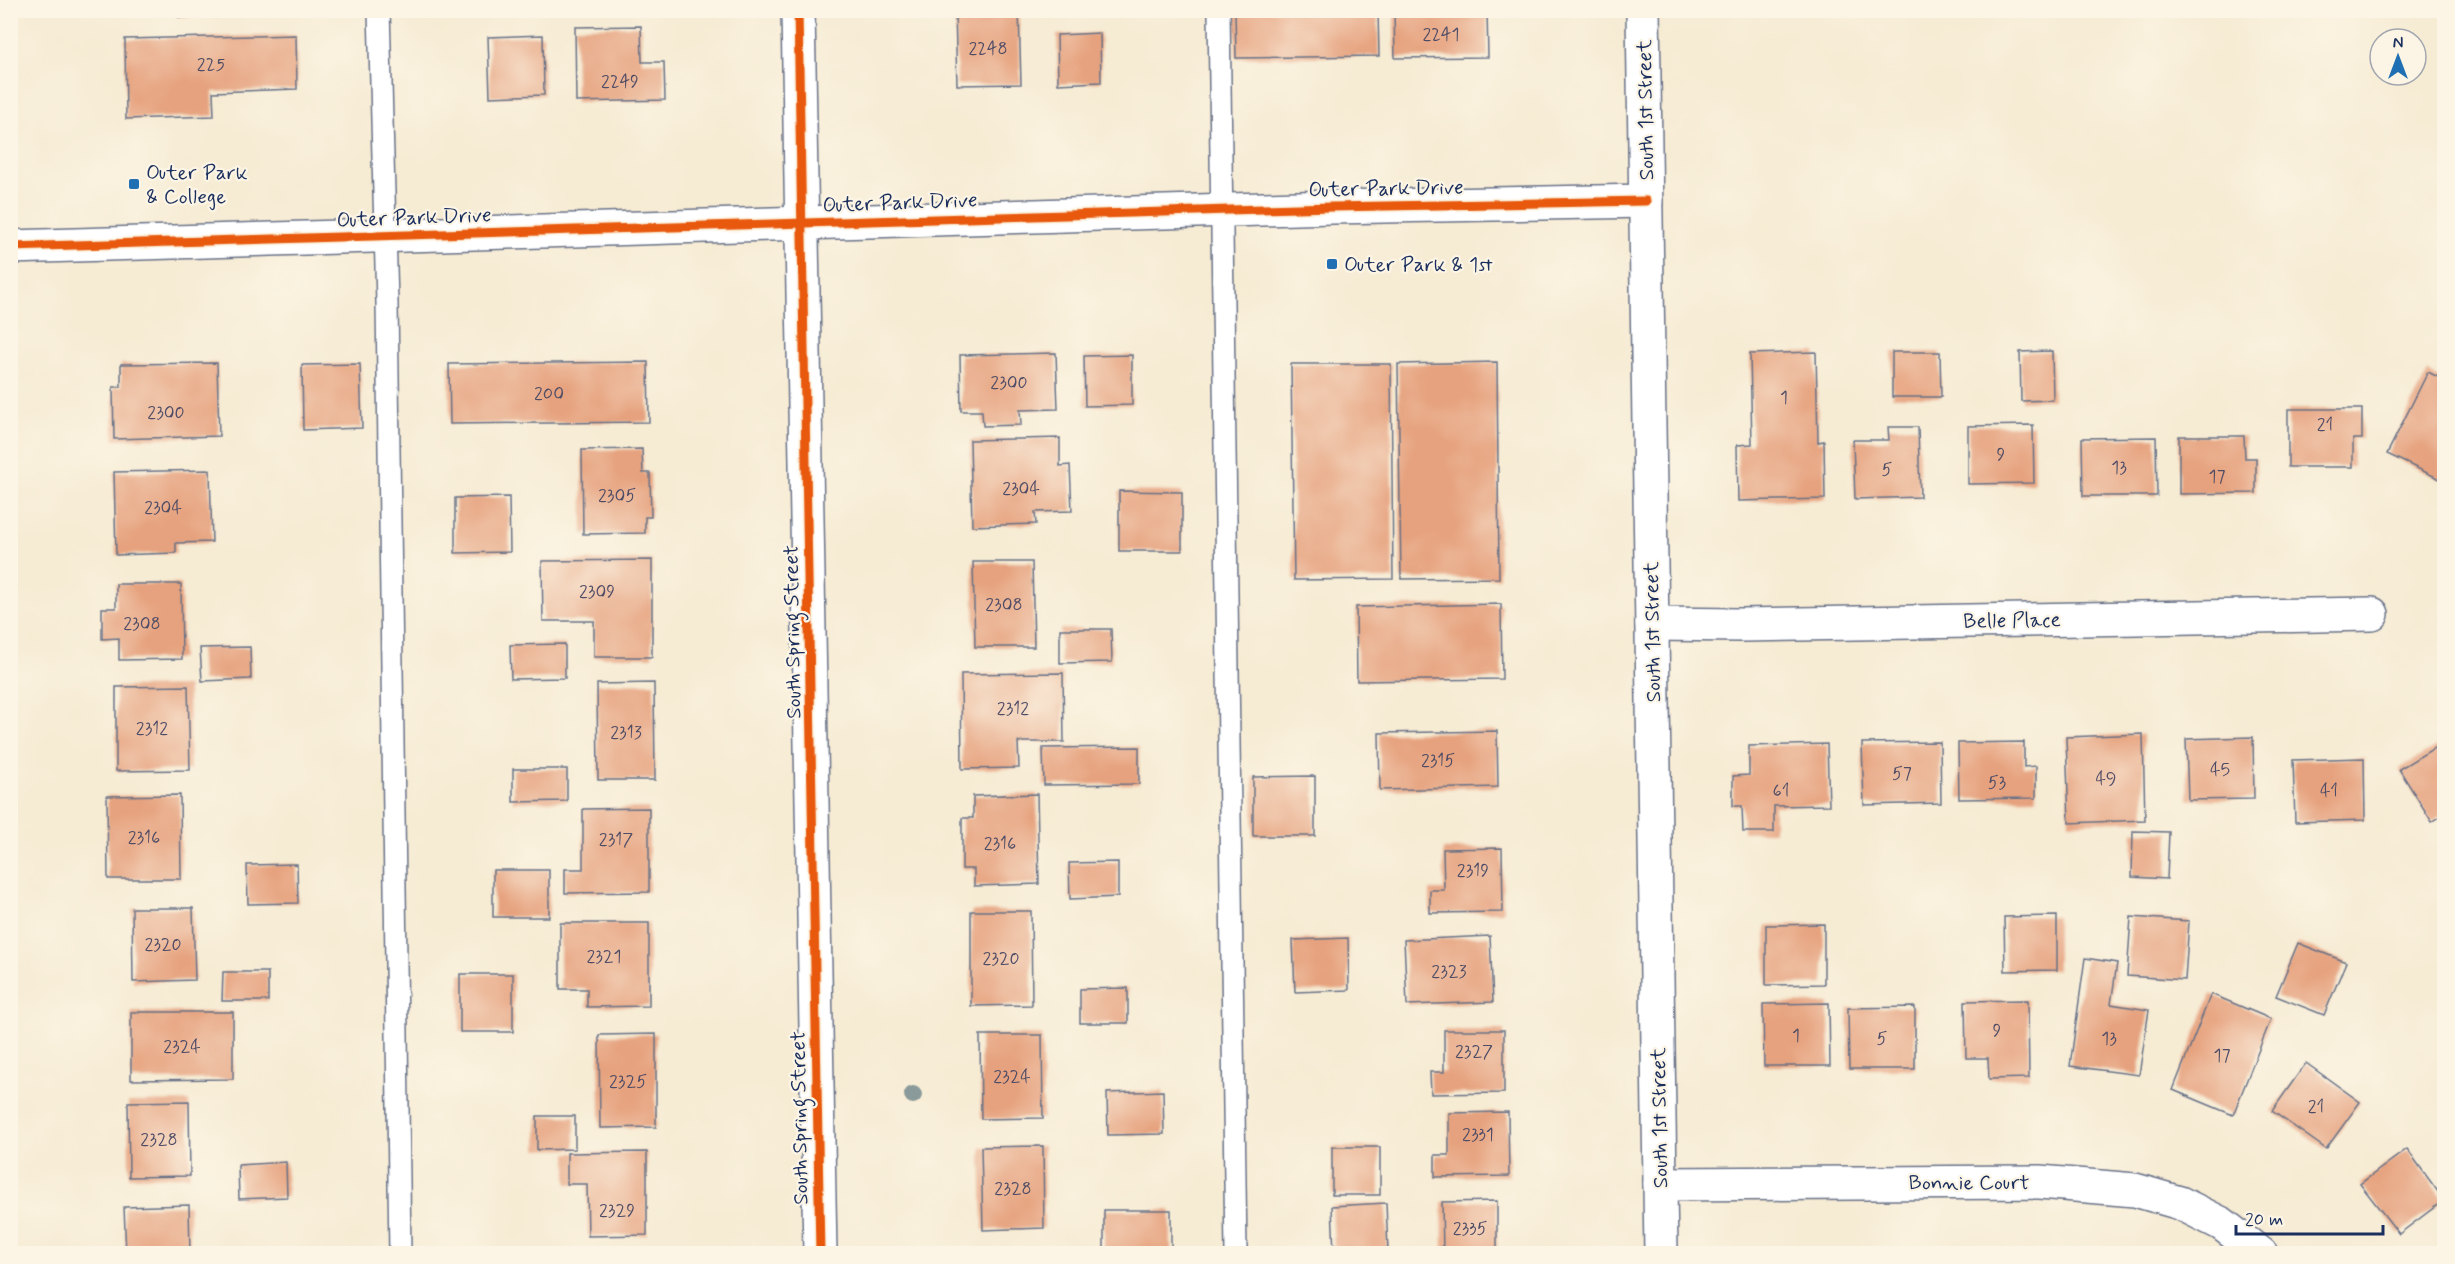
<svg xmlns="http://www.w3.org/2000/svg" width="2455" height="1264" font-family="Mynerve,sans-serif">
<rect width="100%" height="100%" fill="#fcf5e5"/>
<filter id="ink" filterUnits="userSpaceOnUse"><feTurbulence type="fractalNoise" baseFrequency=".0167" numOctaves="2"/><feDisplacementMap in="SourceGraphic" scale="12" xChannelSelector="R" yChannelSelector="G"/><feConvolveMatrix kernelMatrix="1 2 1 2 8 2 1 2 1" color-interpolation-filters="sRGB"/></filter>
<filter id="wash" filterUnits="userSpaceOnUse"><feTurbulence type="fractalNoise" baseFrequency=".008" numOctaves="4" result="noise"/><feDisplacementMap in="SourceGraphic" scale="24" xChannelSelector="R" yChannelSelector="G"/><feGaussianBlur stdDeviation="1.35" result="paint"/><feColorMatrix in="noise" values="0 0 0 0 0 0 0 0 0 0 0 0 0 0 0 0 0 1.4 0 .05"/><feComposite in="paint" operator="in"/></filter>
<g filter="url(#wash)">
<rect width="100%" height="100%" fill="#f6ebd3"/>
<g id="blocks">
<g fill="#e6a27e">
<rect x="178" y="10" width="42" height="7"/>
<path d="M 1000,10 L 1019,10 L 1021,84 L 957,85 L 955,12 Z"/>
<path d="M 1235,10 L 1378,10 L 1379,56 L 1236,58 Z"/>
<path d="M 1394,10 L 1487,10 L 1488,57 L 1395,58 Z"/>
<path d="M 641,26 L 642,62 L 664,62 L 665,100 L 576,102 L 575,27 Z"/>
<path d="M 1100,33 L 1101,82 L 1058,84 L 1057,35 Z"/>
<path d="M 296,35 L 297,89 L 213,92 L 214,116 L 126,119 L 125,39 Z"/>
<path d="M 543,35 L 544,95 L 490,97 L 488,37 Z"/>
<path d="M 2052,351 L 2053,400 L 2021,401 L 2020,352 Z"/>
<path d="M 1816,352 L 1818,442 L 1824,441 L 1825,499 L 1738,501 L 1737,445 L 1752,444 L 1750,354 Z"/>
<path d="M 1892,352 L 1940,352 L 1941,397 L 1892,397 Z"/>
<path d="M 1056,353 L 1058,409 L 1020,410 L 1021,425 L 983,426 L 982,411 L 961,411 L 960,355 Z"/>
<path d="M 1132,355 L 1132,405 L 1085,406 L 1084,356 Z"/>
<path d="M 648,362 L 649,422 L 450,424 L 449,364 Z"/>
<path d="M 1497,362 L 1499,578 L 1401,579 L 1398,364 Z"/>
<path d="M 217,363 L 219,436 L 114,439 L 113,387 L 121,387 L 121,364 Z"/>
<path d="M 360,364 L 362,428 L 303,430 L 302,365 Z"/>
<path d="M 1291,364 L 1391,364 L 1393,579 L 1294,580 Z"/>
<path d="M 2428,372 L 2444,380 L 2444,481 L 2387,454 Z"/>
<path d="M 2288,409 L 2362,409 L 2362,439 L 2353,439 L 2353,467 L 2288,467 Z"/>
<path d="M 2033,425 L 2034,483 L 1968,484 L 1968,426 Z"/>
<path d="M 1888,427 L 1918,427 L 1920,497 L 1855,499 L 1853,440 L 1889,440 Z"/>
<path d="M 2179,436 L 2244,436 L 2245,458 L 2256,458 L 2256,493 L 2179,494 Z"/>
<path d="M 2156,437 L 2157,496 L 2083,496 L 2082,438 Z"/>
<path d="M 1060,438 L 1060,466 L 1070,465 L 1072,511 L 1035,512 L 1036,524 L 972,526 L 970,440 Z"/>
<path d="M 642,449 L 643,473 L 650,473 L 651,517 L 645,517 L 645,533 L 583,534 L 582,450 Z"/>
<path d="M 210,470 L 212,542 L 176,543 L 176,553 L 116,555 L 114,472 Z"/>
<path d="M 1119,491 L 1182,492 L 1182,551 L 1119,551 Z"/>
<path d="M 509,497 L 510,552 L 455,553 L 455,498 Z"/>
<path d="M 652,560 L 652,657 L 594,657 L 594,621 L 543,621 L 542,561 Z"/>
<path d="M 973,562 L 1032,562 L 1034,647 L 975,647 Z"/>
<path d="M 116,584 L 181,584 L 182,659 L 119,660 L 119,638 L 102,639 L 102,608 L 116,608 Z"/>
<path d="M 1501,604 L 1502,679 L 1357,681 L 1356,607 Z"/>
<path d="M 1060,629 L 1111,629 L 1112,662 L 1060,663 Z"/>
<path d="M 565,644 L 565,678 L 511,679 L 510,645 Z"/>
<path d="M 250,647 L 251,679 L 202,681 L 200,648 Z"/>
<path d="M 1063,673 L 1064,742 L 1018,742 L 1019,768 L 962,769 L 961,674 Z"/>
<path d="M 654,683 L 655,780 L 598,780 L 597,684 Z"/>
<path d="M 188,686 L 190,770 L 116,771 L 116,687 Z"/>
<path d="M 1497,731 L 1498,787 L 1380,790 L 1379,733 Z"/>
<path d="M 2143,734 L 2145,820 L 2069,823 L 2066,737 Z"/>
<path d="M 2253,737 L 2254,799 L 2188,800 L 2186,739 Z"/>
<path d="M 1940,742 L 1941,803 L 1864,805 L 1862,743 Z"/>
<path d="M 2024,742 L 2024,767 L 2036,766 L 2036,798 L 1959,799 L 1958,743 Z"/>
<path d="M 2444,742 L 2444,814 L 2432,822 L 2399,769 Z"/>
<path d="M 1827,744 L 1829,805 L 1774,806 L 1774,832 L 1743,832 L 1742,806 L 1733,806 L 1733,776 L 1749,775 L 1749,746 Z"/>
<path d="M 1139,747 L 1139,784 L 1044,785 L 1043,748 Z"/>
<path d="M 2364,758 L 2365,820 L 2295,822 L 2293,760 Z"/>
<path d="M 513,769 L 567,769 L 567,801 L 513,802 Z"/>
<path d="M 1315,776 L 1315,836 L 1253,836 L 1253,777 Z"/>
<path d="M 1037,794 L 1039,884 L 974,886 L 974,869 L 962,869 L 962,818 L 973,818 L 973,796 Z"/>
<path d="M 180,795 L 181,879 L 108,879 L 107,796 Z"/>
<path d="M 649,808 L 649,892 L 565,893 L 565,869 L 583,869 L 583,809 Z"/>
<path d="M 2133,831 L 2169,832 L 2167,879 L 2132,877 Z"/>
<path d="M 1502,848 L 1503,912 L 1430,913 L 1430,890 L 1444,890 L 1443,849 Z"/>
<path d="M 1118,862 L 1118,897 L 1070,899 L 1069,863 Z"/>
<path d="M 297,864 L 298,903 L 248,904 L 247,865 Z"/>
<rect x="493" y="870" width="56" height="47"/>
<path d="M 132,908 L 193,908 L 195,980 L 133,982 Z"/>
<path d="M 971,911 L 1031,911 L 1032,1005 L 971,1006 Z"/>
<path d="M 2057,916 L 2057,970 L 2005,971 L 2004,917 Z"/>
<path d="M 2131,917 L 2189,921 L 2185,980 L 2127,976 Z"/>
<path d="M 560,923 L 649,923 L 649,1006 L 587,1007 L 587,989 L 560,989 Z"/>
<path d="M 1824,924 L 1824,984 L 1766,985 L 1766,925 Z"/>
<path d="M 1490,936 L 1493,1002 L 1407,1005 L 1404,940 Z"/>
<path d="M 1348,938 L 1349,990 L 1295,992 L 1293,940 Z"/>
<path d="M 2298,943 L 2346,962 L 2324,1015 L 2276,996 Z"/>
<path d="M 2085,958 L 2117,963 L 2111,1004 L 2149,1010 L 2139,1075 L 2070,1066 Z"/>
<path d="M 223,972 L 268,972 L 268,1001 L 222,1001 Z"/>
<rect x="460" y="974" width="53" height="58"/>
<path d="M 1128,988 L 1128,1023 L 1080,1023 L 1080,989 Z"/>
<path d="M 2211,994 L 2271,1019 L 2233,1115 L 2173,1090 Z"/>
<path d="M 2028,1000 L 2029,1078 L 1989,1079 L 1988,1058 L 1966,1058 L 1965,1001 Z"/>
<path d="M 1829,1003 L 1830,1066 L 1764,1066 L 1763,1004 Z"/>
<path d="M 1915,1007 L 1915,1069 L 1849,1069 L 1848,1008 Z"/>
<path d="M 131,1012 L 233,1012 L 233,1079 L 131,1080 Z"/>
<path d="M 1444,1030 L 1504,1030 L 1504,1093 L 1431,1094 L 1430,1072 L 1444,1072 Z"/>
<path d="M 656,1034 L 656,1127 L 600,1128 L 599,1035 Z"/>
<path d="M 980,1035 L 1042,1035 L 1043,1118 L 981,1119 Z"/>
<path d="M 2306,1063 L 2360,1102 L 2326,1149 L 2272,1111 Z"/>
<path d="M 1163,1091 L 1164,1134 L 1108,1135 L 1107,1093 Z"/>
<path d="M 189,1101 L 190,1176 L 129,1177 L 128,1102 Z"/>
<path d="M 1508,1112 L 1509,1176 L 1435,1177 L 1435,1155 L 1449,1155 L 1449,1113 Z"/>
<path d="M 537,1116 L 575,1116 L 575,1149 L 537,1150 Z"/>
<path d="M 1043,1146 L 1044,1228 L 983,1230 L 981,1147 Z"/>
<rect x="1332" y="1147" width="48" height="48"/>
<path d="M 2407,1149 L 2444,1200 L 2399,1234 L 2360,1184 Z"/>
<path d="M 647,1152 L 647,1235 L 588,1236 L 587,1184 L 567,1184 L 567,1153 Z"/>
<path d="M 286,1162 L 287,1197 L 239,1199 L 238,1165 Z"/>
<path d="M 1497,1201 L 1497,1254 L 1443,1254 L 1442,1202 Z"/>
<path d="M 1386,1203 L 1388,1251 L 1334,1252 L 1332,1206 Z"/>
<path d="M 189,1205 L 190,1254 L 126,1254 L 124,1207 Z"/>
<rect x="1104" y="1210" width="67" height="43"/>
</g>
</g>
</g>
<g filter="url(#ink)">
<use href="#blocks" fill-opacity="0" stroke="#687187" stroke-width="1.5"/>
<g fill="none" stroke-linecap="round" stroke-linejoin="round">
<g stroke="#687187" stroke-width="24">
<g id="service">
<path d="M 379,10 L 387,303 L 400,1254"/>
<path d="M 1219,10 L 1236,1254"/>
</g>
</g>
<g stroke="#687187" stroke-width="36">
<g id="minor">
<path d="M 798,10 L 820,1254"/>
<path d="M 1643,10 L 1661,1254"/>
<path d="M 1652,624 L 1742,625 L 2372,614"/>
<path d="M 1660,1184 L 2040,1182 L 2135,1190 L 2180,1203 L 2222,1224 L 2261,1254"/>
</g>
</g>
<g stroke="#687187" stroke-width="36">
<path id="tertiary" d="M 10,247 L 1332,207 L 1646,201"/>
</g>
<use href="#service" stroke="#fff" stroke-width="21"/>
<use href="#minor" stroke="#fff" stroke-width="33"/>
<use href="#tertiary" stroke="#fff" stroke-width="33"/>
<g stroke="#fcf5e5" stroke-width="13">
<g id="cycleway">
<path d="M 798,10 L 820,1254"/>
<path d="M 10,247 L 1332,207 L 1646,201"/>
</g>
</g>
<use href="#cycleway" stroke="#e8590c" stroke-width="9"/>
</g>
<circle fill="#8a9999" cx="913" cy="1095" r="9"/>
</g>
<g fill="#1f6fb2" stroke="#fcf5e5" stroke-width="2">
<rect x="128" y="178" width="12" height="12" rx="3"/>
<rect x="1326" y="258" width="12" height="12" rx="3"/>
</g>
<g text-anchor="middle" stroke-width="4.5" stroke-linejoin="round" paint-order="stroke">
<g font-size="18" fill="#4e4c66">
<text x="1441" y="40">2241</text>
<text x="988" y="54">2248</text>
<text x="211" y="70">225</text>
<text x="620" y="87">2249</text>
<text x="1009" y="388">2300</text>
<text x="549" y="399">200</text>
<text x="1784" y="403">1</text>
<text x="166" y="418">2300</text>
<text x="2325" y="430">21</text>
<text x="2001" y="460">9</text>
<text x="2119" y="473">13</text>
<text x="1887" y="475">5</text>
<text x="2217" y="482">17</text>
<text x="1021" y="494">2304</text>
<text x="617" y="501">2305</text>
<text x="163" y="513">2304</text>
<text x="597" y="597">2309</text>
<text x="1004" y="610">2308</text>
<text x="142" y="629">2308</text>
<text x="1013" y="714">2312</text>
<text x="152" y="734">2312</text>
<text x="626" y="738">2313</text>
<text x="1438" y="766">2315</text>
<text x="2220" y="775">45</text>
<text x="1902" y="779">57</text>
<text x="2106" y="784">49</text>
<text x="1997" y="788">53</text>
<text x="1781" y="796">61</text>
<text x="2329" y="796">41</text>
<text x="144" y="843">2316</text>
<text x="616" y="845">2317</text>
<text x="1000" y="849">2316</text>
<text x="1473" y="876">2319</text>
<text x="163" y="950">2320</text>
<text x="604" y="962">2321</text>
<text x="1001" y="964">2320</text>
<text x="1449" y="977">2323</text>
<text x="1997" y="1036">9</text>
<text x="1796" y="1041">1</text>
<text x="1882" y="1044">5</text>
<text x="2109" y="1044">13</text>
<text x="182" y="1052">2324</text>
<text x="1474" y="1057">2327</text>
<text x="2222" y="1061">17</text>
<text x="1012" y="1082">2324</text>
<text x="628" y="1087">2325</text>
<text x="2316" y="1112">21</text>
<text x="1478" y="1140">2331</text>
<text x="159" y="1145">2328</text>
<text x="1013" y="1194">2328</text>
<text x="617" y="1216">2329</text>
<text x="1470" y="1234">2335</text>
</g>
<g font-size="21" fill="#1b2f5e" stroke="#fcf5e5">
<text transform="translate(1645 110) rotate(-91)" y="7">South 1st Street</text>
<text transform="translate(1386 188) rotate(-1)" y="7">Outer Park Drive</text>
<text transform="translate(900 202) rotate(-2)" y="7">Outer Park Drive</text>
<text transform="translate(414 217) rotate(-2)" y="7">Outer Park Drive</text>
<text transform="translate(2012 620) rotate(-1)" y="7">Belle Place</text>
<text transform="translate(792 632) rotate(-91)" y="7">South Spring Street</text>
<text transform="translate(1652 632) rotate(-91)" y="7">South 1st Street</text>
<text transform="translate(799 1118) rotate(-91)" y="7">South Spring Street</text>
<text transform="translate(1659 1118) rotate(-91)" y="7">South 1st Street</text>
<text x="1969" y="1189">Bonnie Court</text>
</g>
<g font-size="21" fill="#1b2f5e" stroke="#fcf5e5" text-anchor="start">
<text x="146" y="179">Outer Park<tspan x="146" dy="24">&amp; College</tspan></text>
<text x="1344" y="271">Outer Park &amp; 1st</text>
</g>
</g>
<rect width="2455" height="1264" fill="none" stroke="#fcf5e5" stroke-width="36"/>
<g transform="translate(2398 57)"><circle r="28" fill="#fcf5e5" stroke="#a2a6af" stroke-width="1.5"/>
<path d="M0-4.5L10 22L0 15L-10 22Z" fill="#1f6fb2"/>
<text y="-9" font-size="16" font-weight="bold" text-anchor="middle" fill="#1b2f5e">N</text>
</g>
<path d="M2236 1225v9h147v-9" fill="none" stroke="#1b2f5e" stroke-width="3"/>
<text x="2245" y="1225" font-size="18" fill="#1b2f5e" stroke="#fcf5e5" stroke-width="4.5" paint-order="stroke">20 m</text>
</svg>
